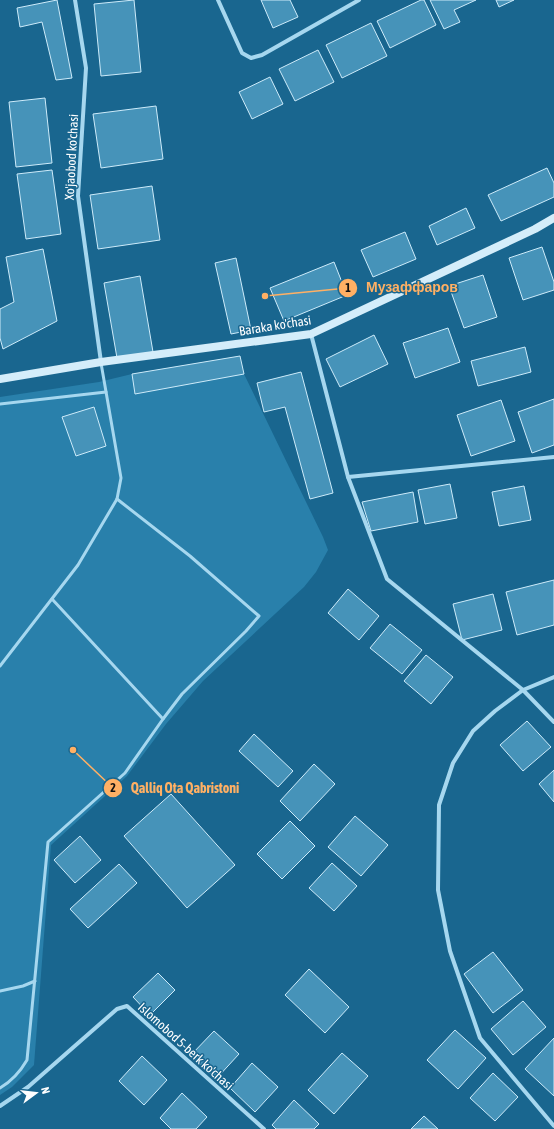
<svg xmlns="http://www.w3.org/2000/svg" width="554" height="1129" font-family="'Asap Condensed',sans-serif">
<rect width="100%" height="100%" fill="#19668f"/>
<path fill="#2980ab" d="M 132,374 L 244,374 L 323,537 L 328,550 L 316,572 L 304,587 L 203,681 L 166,724 L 127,776 L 51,845 L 34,1065 L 12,1087 L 0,1095 L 0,397 L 99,382 Z"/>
<g fill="#4693b9" stroke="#cdebfa">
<path d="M 57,0 L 72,78 L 56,80 L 42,22 L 20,27 L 17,8 Z"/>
<path d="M 134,0 L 141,72 L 101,76 L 94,4 Z"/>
<path d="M 261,0 L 290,0 L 298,17 L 273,28 Z"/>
<path d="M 421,0 L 424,0 L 436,25 L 390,48 L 377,21 Z"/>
<path d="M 430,0 L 476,0 L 454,10 L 460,22 L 444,29 Z"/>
<path d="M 496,0 L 514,0 L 499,7 Z"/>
<path d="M 371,23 L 387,56 L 342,78 L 326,45 Z"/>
<path d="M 318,50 L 334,82 L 295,101 L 279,69 Z"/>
<path d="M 270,77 L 283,104 L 252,119 L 239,92 Z"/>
<path d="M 45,98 L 52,163 L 16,167 L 9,102 Z"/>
<path d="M 156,106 L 163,159 L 101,168 L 93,114 Z"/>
<path d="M 547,168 L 554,183 L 554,197 L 501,221 L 488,195 Z"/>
<path d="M 52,170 L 61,234 L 26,239 L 17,174 Z"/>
<path d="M 152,186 L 160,240 L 98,249 L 90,195 Z"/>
<path d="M 466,208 L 475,228 L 437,245 L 429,226 Z"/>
<path d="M 405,232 L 416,259 L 373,277 L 361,250 Z"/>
<path d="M 542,247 L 554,282 L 554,290 L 523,300 L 509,258 Z"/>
<path d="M 43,249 L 57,321 L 3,349 L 0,338 L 0,309 L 14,302 L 6,257 Z"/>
<path d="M 236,258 L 251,330 L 231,334 L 215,263 Z"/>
<path d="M 334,262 L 347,295 L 284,321 L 270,288 Z"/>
<path d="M 483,275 L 497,317 L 464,328 L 449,286 Z"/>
<path d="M 140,276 L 153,352 L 117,358 L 104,283 Z"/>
<path d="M 448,328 L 460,362 L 415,378 L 403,343 Z"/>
<path d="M 374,335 L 388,364 L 340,387 L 326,359 Z"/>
<path d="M 525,347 L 531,372 L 478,386 L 471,361 Z"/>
<path d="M 240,356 L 244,374 L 135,394 L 132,374 Z"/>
<path d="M 301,372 L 333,493 L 310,499 L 285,407 L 264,412 L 257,383 Z"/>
<path d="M 554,399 L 554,445 L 532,453 L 518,412 Z"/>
<path d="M 501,400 L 515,441 L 471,456 L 457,415 Z"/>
<path d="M 94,407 L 106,446 L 76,456 L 62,417 Z"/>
<path d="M 450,484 L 457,518 L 425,524 L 418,490 Z"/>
<path d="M 524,486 L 531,520 L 499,526 L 492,492 Z"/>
<path d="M 413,492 L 418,522 L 371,531 L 362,502 Z"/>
<path d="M 554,580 L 554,625 L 517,635 L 506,592 Z"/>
<path d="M 348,589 L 379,616 L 359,640 L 328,613 Z"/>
<path d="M 493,594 L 502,630 L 462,640 L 453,604 Z"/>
<path d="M 390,624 L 422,650 L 402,674 L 370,648 Z"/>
<path d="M 426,655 L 453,677 L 431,704 L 404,681 Z"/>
<path d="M 527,721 L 551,747 L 523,771 L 500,745 Z"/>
<path d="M 254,734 L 293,771 L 278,787 L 239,751 Z"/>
<path d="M 314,764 L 335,784 L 300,821 L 280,801 Z"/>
<path d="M 554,770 L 554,802 L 539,784 Z"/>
<path d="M 171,794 L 235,865 L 187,908 L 124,836 Z"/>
<path d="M 355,816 L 388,845 L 361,876 L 328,847 Z"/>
<path d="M 290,821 L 315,846 L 282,879 L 257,854 Z"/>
<path d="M 80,836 L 101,860 L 75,883 L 54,860 Z"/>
<path d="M 332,863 L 357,886 L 334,911 L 309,888 Z"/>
<path d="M 119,864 L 137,883 L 88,928 L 70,909 Z"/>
<path d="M 493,952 L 523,990 L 493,1013 L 464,974 Z"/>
<path d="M 309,969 L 349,1007 L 325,1033 L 285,995 Z"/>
<path d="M 158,973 L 175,990 L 150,1015 L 133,997 Z"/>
<path d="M 523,1001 L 546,1027 L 513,1055 L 491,1029 Z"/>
<path d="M 455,1030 L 486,1058 L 458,1089 L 427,1060 Z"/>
<path d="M 214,1031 L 239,1054 L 216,1079 L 191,1055 Z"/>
<path d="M 554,1038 L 554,1096 L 525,1069 Z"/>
<path d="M 342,1053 L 368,1076 L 334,1114 L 308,1090 Z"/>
<path d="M 142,1056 L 167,1080 L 144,1105 L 119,1081 Z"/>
<path d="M 252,1063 L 278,1087 L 255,1112 L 230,1088 Z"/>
<path d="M 493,1073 L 518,1097 L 495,1121 L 470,1098 Z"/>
<path d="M 182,1093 L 207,1117 L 196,1129 L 171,1129 L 160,1118 Z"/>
<path d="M 294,1100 L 319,1124 L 314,1129 L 276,1129 L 272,1125 Z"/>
<path d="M 424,1116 L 438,1129 L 411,1129 Z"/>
</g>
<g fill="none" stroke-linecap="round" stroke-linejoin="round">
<g stroke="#a6d7ef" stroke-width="3">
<path d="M 0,404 L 106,392"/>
<path d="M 52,599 L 163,719"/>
<path d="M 0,666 L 78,565 L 117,499 L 121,478 L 101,363"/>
<path d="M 0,991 L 23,986 L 35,981"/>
<path d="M 0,1088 C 12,1081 20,1072 27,1060 L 48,842 L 125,773 L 163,719 L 182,694 L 246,631 L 259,616 L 190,556 L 117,499"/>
</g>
<g stroke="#a6d7ef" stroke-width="4">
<path d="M 75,0 L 86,68 L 78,196 L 101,362"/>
<path d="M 218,0 L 242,53 L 251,58 L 262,55 L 359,0"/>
<path d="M 311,334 L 348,477 L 387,579 L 523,690 L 554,722"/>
<path d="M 348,477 L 554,457"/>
<path d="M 554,677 L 523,690 L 495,711 L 473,731 L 453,763 L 439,805 L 438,890 L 450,951 L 480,1038 L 554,1126"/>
<path d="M 0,1106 L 28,1087 L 117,1009 L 127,1006 L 264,1129"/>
</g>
<path stroke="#d4edfa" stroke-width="8" d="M 0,379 L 101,362 L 311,334 L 535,229 L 554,218"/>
</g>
<g text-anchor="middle" stroke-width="3" stroke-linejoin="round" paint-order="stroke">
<g font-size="13" fill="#fff" stroke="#19668f">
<text transform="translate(71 157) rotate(-87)" y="5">Xo'jaobod ko'chasi</text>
<text transform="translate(275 325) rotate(-9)" y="5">Baraka ko'chasi</text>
<text transform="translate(186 1046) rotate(42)" y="5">Islomobod 5-berk ko'chasi</text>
</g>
</g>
<path fill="none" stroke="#ffb064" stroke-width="1.5" d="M265 296L348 288M73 750L113 788"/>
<g fill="#ffb064" stroke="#19668f" stroke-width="1.5">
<circle cx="265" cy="296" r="4"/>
<circle cx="73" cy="750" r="4"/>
<circle cx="348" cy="288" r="10"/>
<circle cx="113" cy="788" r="10"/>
</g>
<g font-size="12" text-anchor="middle" font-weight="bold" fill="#111">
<text x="348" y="292">1</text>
<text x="113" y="792">2</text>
</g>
<g font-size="14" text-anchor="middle" font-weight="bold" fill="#ffb064" stroke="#19668f" stroke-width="3" stroke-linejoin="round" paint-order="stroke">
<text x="412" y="292">Музаффаров</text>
<text x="185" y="793">Qalliq Ota Qabristoni</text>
</g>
<g transform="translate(36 1093) rotate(75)" stroke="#19668f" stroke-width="3" paint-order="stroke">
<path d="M0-3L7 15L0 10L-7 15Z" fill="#ffffff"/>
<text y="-6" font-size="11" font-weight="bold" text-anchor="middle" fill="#ffffff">N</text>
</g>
</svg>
